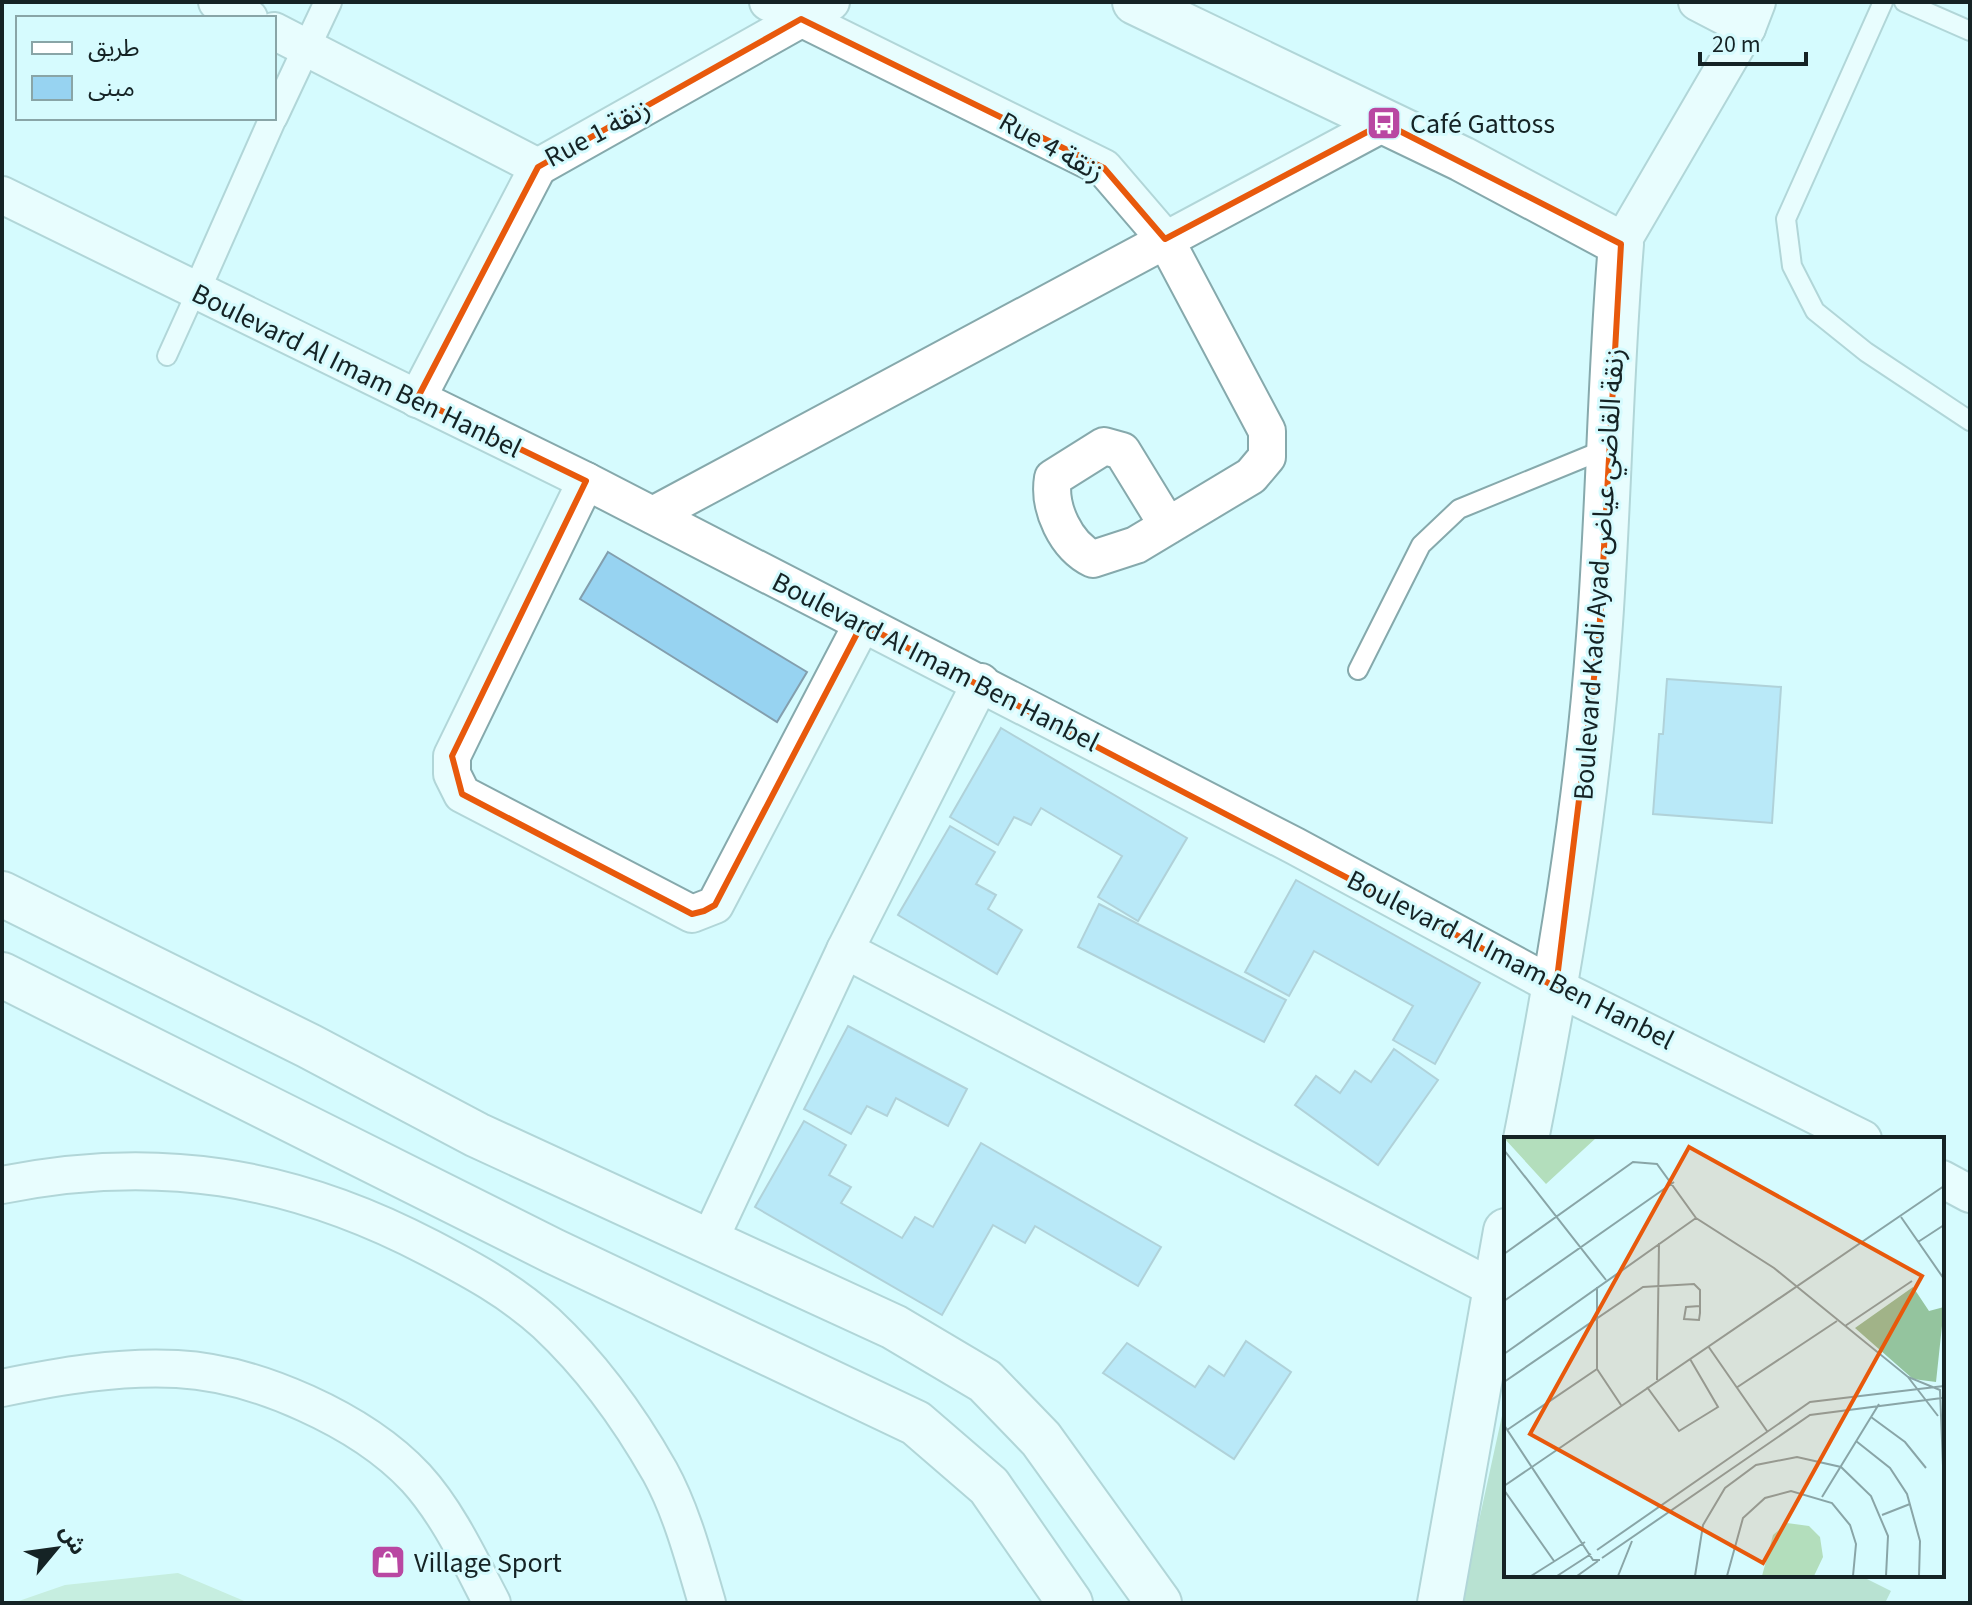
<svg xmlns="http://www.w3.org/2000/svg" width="1972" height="1605" font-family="'Source Sans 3','Noto Sans Arabic',sans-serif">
<rect width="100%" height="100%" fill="#d6fbfe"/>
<path fill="#b3debc" d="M 178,1573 L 249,1603 L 13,1603 L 65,1585 Z"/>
<path fill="#94c49e" d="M 1505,1402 L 1506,1575 L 1859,1575 L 1891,1591 L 1885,1603 L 1461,1603 Z"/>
<g fill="#97d3f1" stroke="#839fae" stroke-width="2">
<path d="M 608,552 L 807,672 L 777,722 L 580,599 Z"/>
<path d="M 1667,679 L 1781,687 L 1772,823 L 1653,814 L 1659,734 L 1663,734 Z"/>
<path d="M 1001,728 L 1187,838 L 1138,921 L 1098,897 L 1122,856 L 1041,808 L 1031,825 L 1014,817 L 998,845 L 950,817 Z"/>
<path d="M 950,826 L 995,852 L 976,884 L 996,895 L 988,909 L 1022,930 L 997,974 L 898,915 Z"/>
<path d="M 1296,880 L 1480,983 L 1435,1064 L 1393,1040 L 1413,1006 L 1314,951 L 1289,996 L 1245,972 Z"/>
<path d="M 1099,904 L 1286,1000 L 1264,1042 L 1078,947 Z"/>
<path d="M 848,1026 L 967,1089 L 948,1126 L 896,1098 L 887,1116 L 867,1106 L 851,1134 L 804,1109 Z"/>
<path d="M 1394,1049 L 1438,1080 L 1378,1165 L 1295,1105 L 1316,1076 L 1340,1093 L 1355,1071 L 1371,1082 Z"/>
<path d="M 804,1121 L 846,1145 L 829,1175 L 851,1187 L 841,1203 L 902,1238 L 915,1217 L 933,1227 L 981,1143 L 1161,1247 L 1138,1286 L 1035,1226 L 1025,1243 L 993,1225 L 942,1315 L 755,1207 Z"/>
<path d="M 1246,1341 L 1291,1372 L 1234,1459 L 1103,1373 L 1127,1343 L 1195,1387 L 1209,1366 L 1224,1376 Z"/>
</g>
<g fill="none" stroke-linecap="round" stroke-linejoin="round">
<g stroke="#86a9ac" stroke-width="22">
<g id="service">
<path d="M 1883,2 L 1786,219 L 1792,266 L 1815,311 L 1866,352 L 1970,421"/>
<path d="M 1904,2 L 1970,31"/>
<path d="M 167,356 L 196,292"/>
<path d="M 1358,670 L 1421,545 L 1459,509 L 1608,448"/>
</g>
</g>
<g stroke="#86a9ac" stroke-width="30">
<g id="pedestrian">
<path d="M 274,117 L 328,2"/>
<path d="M 196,292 L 273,118"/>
</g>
</g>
<g stroke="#86a9ac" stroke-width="40">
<g id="minor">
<path d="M 217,2 L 249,18"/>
<path d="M 768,2 L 1104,168 L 1165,239 L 1267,431 L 1267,457 L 1251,476 L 1136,545 L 1093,559 C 1066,546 1048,508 1053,478 L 1104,446 L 1122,451 L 1168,526"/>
<path d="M 1697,2 L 1747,28"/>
<path d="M 274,31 L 538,167 L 831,2"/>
<path d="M 2,195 L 586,481 L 1295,846 L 1556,987 L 1863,1139"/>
<path d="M 1621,244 L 1747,28 L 1757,2"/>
<path d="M 417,399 L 538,167"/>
<path d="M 586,481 L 452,756 L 452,774 L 462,794 L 692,914 L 715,905 L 862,624"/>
<path d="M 653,515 L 1384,123"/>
<path d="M 845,950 L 1493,1288"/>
<path d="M 1942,1179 L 1970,1194"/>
<path d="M 2,1185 C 156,1154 291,1175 430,1248 C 472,1270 511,1291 546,1323 C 591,1365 630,1419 660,1472 C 682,1512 694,1559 707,1603"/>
<path d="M 709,1241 L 845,950 L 981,682"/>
<path d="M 2,1388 C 60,1376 118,1366 177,1369 C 256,1373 362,1420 416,1478 C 448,1513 470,1561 492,1603"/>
</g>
</g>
<g stroke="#86a9ac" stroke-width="48">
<g id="tertiary">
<path d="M 1135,2 L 1462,159 L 1621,244 C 1610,375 1609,506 1599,637 C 1587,806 1559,973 1526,1139"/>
<path d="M 2,894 L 309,1046 L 477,1135 L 894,1327 L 985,1381 L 1041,1439 L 1159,1603"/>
<path d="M 2,975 L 553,1251 L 916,1423 L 989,1486 L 1070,1603"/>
<path d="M 1440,1603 L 1506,1231"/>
</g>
</g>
<use href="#service" stroke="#fff" stroke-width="18"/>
<use href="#pedestrian" stroke="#fff" stroke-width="26"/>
<use href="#minor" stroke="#fff" stroke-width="36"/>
<use href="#tertiary" stroke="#fff" stroke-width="44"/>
</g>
<path d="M0 0H1972V1605H0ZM 801,19 L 1104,168 L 1165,239 L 1384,123 L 1621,244 L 1599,637 L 1556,987 L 862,624 L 715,905 L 704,911 L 692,914 L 462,794 L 452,756 L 586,481 L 417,399 L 538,167 Z" fill="#d6fbfe" fill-opacity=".55" fill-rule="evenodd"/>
<path fill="none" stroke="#e8590c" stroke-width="6" stroke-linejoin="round" d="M 801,19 L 1104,168 L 1165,239 L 1384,123 L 1621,244 L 1599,637 L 1556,987 L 862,624 L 715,905 L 704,911 L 692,914 L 462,794 L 452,756 L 586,481 L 417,399 L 538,167 Z"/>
<defs>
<g id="bus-square" transform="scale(1.8)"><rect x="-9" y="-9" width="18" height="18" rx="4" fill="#b947a2" stroke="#d6fbfe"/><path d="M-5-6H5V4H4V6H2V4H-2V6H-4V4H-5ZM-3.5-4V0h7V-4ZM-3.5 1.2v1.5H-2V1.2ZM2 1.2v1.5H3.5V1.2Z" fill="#fff"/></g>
<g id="shop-square" transform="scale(1.8)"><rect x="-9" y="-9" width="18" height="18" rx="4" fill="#b947a2" stroke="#d6fbfe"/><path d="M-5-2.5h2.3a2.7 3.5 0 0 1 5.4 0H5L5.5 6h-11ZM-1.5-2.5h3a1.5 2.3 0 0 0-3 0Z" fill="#fff"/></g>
</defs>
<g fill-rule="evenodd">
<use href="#bus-square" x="1384" y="123"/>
<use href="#shop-square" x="388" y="1562"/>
</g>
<g text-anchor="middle" stroke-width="6" stroke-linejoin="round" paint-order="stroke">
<g font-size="28" fill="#152325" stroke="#d6fbfe" text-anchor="start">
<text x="1410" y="133">Café Gattoss</text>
<text x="414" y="1572">Village Sport</text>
</g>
<g font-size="28" fill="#152325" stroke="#d6fbfe">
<text transform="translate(597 132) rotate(-28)" y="10">Rue 1 زنقة</text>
<text transform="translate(1052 146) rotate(29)" y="10">Rue 4 زنقة</text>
<text transform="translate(357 370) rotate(26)" y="10">Boulevard Al Imam Ben Hanbel</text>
<text transform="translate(1598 574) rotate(-86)" y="10">Boulevard Kadi Ayad زنقة القاضي عياض</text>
<text transform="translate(936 661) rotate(27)" y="10">Boulevard Al Imam Ben Hanbel</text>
<text transform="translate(1511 959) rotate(27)" y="10">Boulevard Al Imam Ben Hanbel</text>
</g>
</g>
<g transform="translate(1504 1137)">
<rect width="440" height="440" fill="#d6fbfe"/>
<path d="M 0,1 L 92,1 L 42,47 ZM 283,386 L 305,389 L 316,400 L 319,420 L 310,439 L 258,439 L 269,398 Z" fill="#b3debc"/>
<path d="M 409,150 L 425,174 L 440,170 L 432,245 L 409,242 L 351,191 Z" fill="#94c49e"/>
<path fill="none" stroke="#89a5a7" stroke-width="2" d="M 0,13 L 102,143M 397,80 L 440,142M 414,105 L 440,88M 0,117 L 129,25 L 153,27 L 192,81 L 270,131 L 404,240 L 436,253 L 440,354M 0,164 L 170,45M 341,189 L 408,144M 204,209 L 263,294M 0,217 L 192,81M 93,232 L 117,268M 404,240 L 434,279M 153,243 L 155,106M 0,245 L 139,150 L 190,147 L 196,153 L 196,176 L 195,183 L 180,182 L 182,170 L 196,169M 143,250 L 175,294 L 214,270 L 186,222M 232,251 L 333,184M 367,280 L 401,305 L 422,331M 0,288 L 89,423 L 96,423M 3,293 L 93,232 L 93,150M 352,304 L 386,331 L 403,357 L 416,404 L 415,439M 0,349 L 440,49M 0,353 L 50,424M 318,360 L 375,267M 378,378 L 406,367M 93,413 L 306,265 L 440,249M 98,421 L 306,278 L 438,261M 27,439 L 81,405M 53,439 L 87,417M 73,439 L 94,424M 114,439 L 128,404M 191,439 L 199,388 L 221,351 L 252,328 L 293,320 L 337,330 L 367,359 L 384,399 L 382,439M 223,439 L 239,381 L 261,361 L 287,354 L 328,366 L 346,388 L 352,407 L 349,439"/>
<path fill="#e8590c" fill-opacity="0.15" stroke="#e8590c" stroke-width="4" d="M 185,10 L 418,139 L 259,426 L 26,297 Z"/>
<rect width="440" height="440" fill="none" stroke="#152325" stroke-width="4"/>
</g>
<rect width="1972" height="1605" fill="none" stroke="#152325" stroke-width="8"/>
<rect x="16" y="16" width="260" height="104" fill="#d6fbfe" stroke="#89a5a7" stroke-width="2"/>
<rect x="32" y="42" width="40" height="12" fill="#ffffff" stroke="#89a5a7" stroke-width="2"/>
<text x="88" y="56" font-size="24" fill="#152325">طريق</text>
<rect x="32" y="76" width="40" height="24" fill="#97d3f1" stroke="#89a5a7" stroke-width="2"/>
<text x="88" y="96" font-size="24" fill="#152325">مبنى</text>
<g transform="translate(56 1549) rotate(61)" stroke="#d6fbfe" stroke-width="6" paint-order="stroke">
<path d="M0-6L14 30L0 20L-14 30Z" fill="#152325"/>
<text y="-12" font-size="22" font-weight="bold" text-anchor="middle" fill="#152325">ش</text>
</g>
<path d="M1700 52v12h106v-12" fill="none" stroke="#152325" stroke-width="4"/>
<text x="1712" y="52" font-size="24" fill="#152325" stroke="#d6fbfe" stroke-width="6" paint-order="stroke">20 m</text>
</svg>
